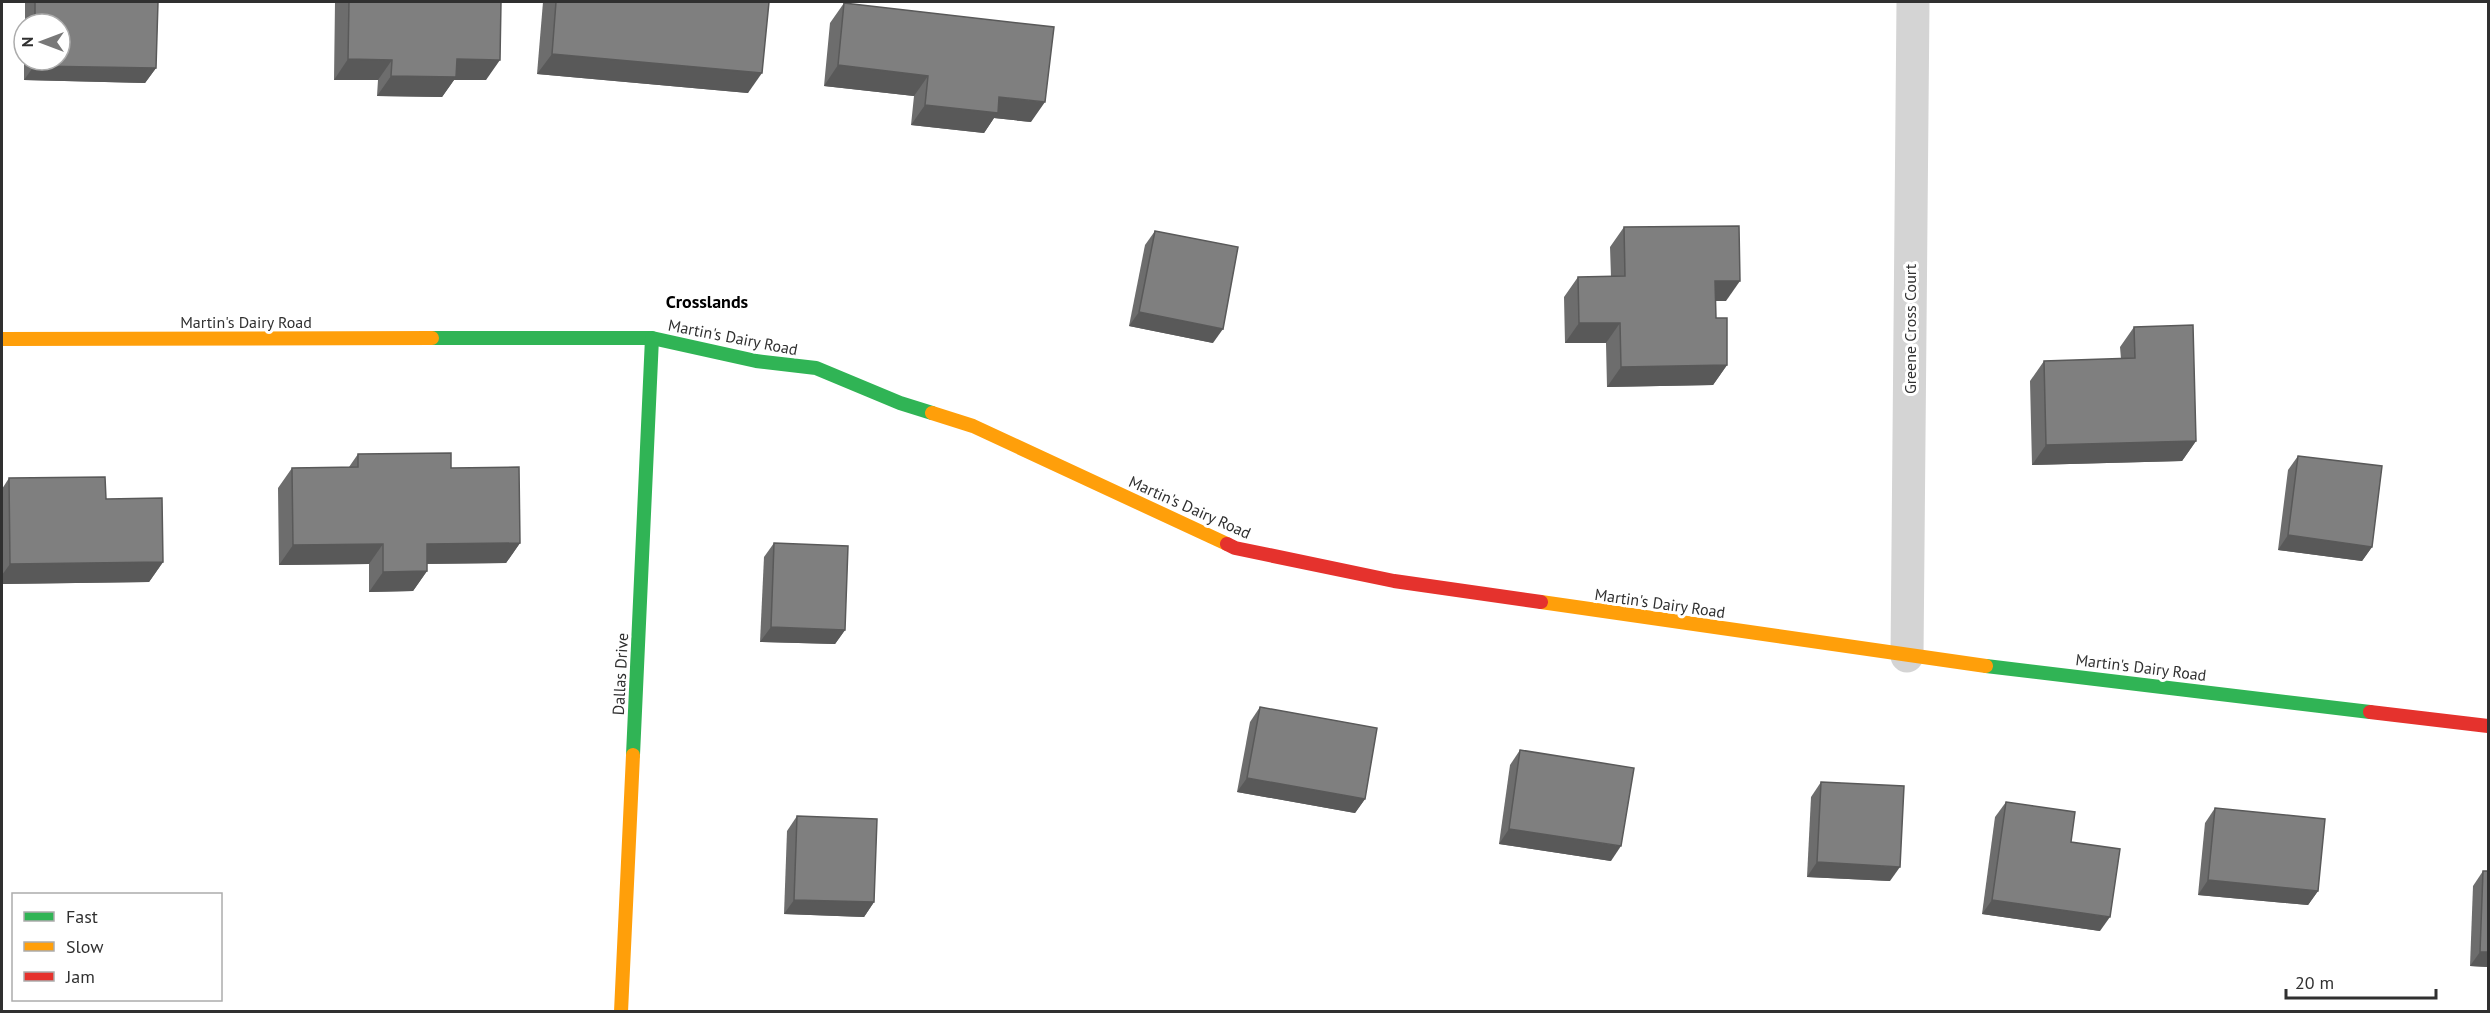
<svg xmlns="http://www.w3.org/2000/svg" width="2490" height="1013" font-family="'PT Sans',sans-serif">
<rect width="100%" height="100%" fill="#fff"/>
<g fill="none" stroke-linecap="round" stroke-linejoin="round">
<path stroke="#d4d4d4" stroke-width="33" d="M 1907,656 L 1913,2"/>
<g stroke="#30b455" stroke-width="14">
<path d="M 432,338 L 652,338 L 756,361 L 816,368 L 900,403 L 932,413"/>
<path d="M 1986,666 L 2370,712"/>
<path d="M 633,755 L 652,338"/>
</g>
<g stroke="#ff9f0a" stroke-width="14">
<path d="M 2,339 L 432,338"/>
<path d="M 932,413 L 973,426 L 1227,544"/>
<path d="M 1541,602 L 1986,666"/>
<path d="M 621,1012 L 633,755"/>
</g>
<g stroke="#e5322d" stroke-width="14">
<path d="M 1227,544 L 1235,548 L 1394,581 L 1541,602"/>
<path d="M 2370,712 L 2488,726"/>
</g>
</g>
<g fill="#6d6d6d">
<path d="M 25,2 L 158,2 L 156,68 L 145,83 L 24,80 L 24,60 L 60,60 L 60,24 L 25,24 Z"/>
<path d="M 335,2 L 501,2 L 486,80 L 454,80 L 442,97 L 377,96 L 378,80 L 334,80 Z"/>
<path d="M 543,2 L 769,2 L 748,93 L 537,74 Z"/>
<path d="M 844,3 L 1031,122 L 994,118 L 984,133 L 911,125 L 914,96 L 824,86 L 830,23 Z"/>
<path d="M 1624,227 L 1726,301 L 1715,301 L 1716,318 L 1727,365 L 1713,385 L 1607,387 L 1606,343 L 1565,343 L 1564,297 L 1578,277 L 1611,277 L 1610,247 Z"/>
<path d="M 1155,231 L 1213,343 L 1129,326 L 1145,245 Z"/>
<path d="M 2134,327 L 2196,441 L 2182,461 L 2032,465 L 2030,381 L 2044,361 L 2121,359 L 2120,347 Z"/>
<path d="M 358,454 L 451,468 L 520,543 L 506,563 L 427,564 L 427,571 L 413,591 L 369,592 L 369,564 L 279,565 L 278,488 L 292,468 L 349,467 Z"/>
<path d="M 2298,456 L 2372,547 L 2362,561 L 2278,550 L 2288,470 Z"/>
<path d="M 9,478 L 106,499 L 163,562 L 149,582 L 2,584 L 2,489 Z"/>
<path d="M 774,543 L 845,630 L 835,644 L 760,642 L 764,557 Z"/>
<path d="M 1260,707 L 1365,799 L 1355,813 L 1237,792 L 1250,722 Z"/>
<path d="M 1520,750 L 1611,861 L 1499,844 L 1510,765 Z"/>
<path d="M 1821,782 L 1890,881 L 1807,877 L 1811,797 Z"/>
<path d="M 2006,802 L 2071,842 L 2100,931 L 1982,914 L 1995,817 Z"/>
<path d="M 2215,808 L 2318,891 L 2308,905 L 2198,895 L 2205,823 Z"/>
<path d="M 797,816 L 874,902 L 864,917 L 784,914 L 787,831 Z"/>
<path d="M 2483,871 L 2488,871 L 2488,967 L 2470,966 L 2473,886 Z"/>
</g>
<g fill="#595959">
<path d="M 552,54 L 762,73 L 748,93 L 537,74 Z"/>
<path d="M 348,59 L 392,60 L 378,80 L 334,80 Z"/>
<path d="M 457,59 L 500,60 L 486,80 L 454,80 L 442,97 L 377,96 L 391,76 Z"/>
<path d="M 838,65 L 928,76 L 914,96 L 824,86 Z"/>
<path d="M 34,66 L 156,68 L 145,83 L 24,80 Z"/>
<path d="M 999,97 L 1045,102 L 1031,122 L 994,118 L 984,133 L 911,125 L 925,105 Z"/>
<path d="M 1715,281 L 1740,281 L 1726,301 L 1701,301 Z"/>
<path d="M 1139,312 L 1223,329 L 1213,343 L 1129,326 Z"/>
<path d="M 1579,323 L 1620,323 L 1606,343 L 1565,343 Z"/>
<path d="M 1727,365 L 1713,385 L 1607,387 L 1621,367 Z"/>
<path d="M 2196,441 L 2182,461 L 2032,465 L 2046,445 Z"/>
<path d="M 2288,535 L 2372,547 L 2362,561 L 2278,550 Z"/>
<path d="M 520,543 L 506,563 L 413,564 L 427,544 Z"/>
<path d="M 383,544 L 369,564 L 279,565 L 293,545 Z"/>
<path d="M 163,562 L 149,582 L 2,584 L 2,575 L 10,564 Z"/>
<path d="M 427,571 L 413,591 L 369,592 L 383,572 Z"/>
<path d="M 771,627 L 845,630 L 835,644 L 760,642 Z"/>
<path d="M 1247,778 L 1365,799 L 1355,813 L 1237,792 Z"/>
<path d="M 1509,829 L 1621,846 L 1611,861 L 1499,844 Z"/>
<path d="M 1817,862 L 1900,867 L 1890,881 L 1807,877 Z"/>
<path d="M 2208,880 L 2318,891 L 2308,905 L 2198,895 Z"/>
<path d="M 794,900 L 874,902 L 864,917 L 784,914 Z"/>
<path d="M 1992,900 L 2110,917 L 2100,931 L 1982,914 Z"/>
<path d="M 2480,952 L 2488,952 L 2488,967 L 2470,966 Z"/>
</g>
<g fill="#7f7f7f" stroke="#595959" stroke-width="1.5">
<path d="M 35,2 L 158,2 L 156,68 L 34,66 L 34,60 L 60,60 L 60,24 L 35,24 Z"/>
<path d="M 349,2 L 501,2 L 500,60 L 457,59 L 456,77 L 391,76 L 392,60 L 348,59 Z"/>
<path d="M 556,2 L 769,2 L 762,73 L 552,54 Z"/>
<path d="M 844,3 L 1054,27 L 1045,102 L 999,97 L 998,113 L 925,105 L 928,76 L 838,65 Z"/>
<path d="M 1739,226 L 1740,281 L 1715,281 L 1716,318 L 1727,318 L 1727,365 L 1621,367 L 1620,323 L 1579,323 L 1578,277 L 1625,276 L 1624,227 Z"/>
<path d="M 1155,231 L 1238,247 L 1223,329 L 1139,312 Z"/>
<path d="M 2193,325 L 2196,441 L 2046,445 L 2044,361 L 2135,358 L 2134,327 Z"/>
<path d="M 451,453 L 451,468 L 519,467 L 520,543 L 427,544 L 427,571 L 383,572 L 383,544 L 293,545 L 292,468 L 358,467 L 358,454 Z"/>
<path d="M 2298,456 L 2382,466 L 2372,547 L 2288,535 Z"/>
<path d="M 105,477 L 106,499 L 162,498 L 163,562 L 10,564 L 9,478 Z"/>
<path d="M 774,543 L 848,546 L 845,630 L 771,627 Z"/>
<path d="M 1260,707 L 1377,728 L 1365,799 L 1247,778 Z"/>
<path d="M 1520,750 L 1634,768 L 1621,846 L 1509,829 Z"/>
<path d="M 1821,782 L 1904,786 L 1900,867 L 1817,862 Z"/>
<path d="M 2006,802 L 2075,812 L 2071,842 L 2120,849 L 2110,917 L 1992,900 Z"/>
<path d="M 2215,808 L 2325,819 L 2318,891 L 2208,880 Z"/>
<path d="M 797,816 L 877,819 L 874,902 L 794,900 Z"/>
<path d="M 2483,871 L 2488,871 L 2488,952 L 2480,952 Z"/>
</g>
<g text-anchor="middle" stroke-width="6" stroke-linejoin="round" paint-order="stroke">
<g font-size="16" fill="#303030" stroke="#fff">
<text x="246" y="328">Martin's Dairy Road</text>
<text transform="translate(1910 329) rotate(-90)" y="6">Greene Cross Court</text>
<text transform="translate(733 337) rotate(11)" y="6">Martin's Dairy Road</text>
<text transform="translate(1190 507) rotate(24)" y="6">Martin's Dairy Road</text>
<text transform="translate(1660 603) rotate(8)" y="6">Martin's Dairy Road</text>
<text transform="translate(2141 667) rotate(7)" y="6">Martin's Dairy Road</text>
<text transform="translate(620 674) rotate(-87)" y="6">Dallas Drive</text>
</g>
<g font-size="18" font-weight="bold" fill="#000" stroke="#fff">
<text x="707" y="308">Crosslands</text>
</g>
</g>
<rect width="2490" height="1013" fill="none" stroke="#303030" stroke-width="6"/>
<rect x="12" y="893" width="210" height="108" fill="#ffffff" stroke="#acacac" stroke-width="1.5"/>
<rect x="24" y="912" width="30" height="9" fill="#30b455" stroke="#acacac" stroke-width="1.5"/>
<text x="66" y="923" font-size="18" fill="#303030">Fast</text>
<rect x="24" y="942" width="30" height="9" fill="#ff9f0a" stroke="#acacac" stroke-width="1.5"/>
<text x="66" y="953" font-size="18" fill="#303030">Slow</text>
<rect x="24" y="972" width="30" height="9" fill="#e5322d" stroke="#acacac" stroke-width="1.5"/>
<text x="66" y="983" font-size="18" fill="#303030">Jam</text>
<g transform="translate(42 42) rotate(270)"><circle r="28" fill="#ffffff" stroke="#acacac" stroke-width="1.5"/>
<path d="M0-4.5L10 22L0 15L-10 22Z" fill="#787878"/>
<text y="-9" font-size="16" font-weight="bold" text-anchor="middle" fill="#303030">N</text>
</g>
<path d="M2286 989v9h150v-9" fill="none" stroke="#303030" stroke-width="3"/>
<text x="2295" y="989" font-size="18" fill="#303030" stroke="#ffffff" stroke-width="4.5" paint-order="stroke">20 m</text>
</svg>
